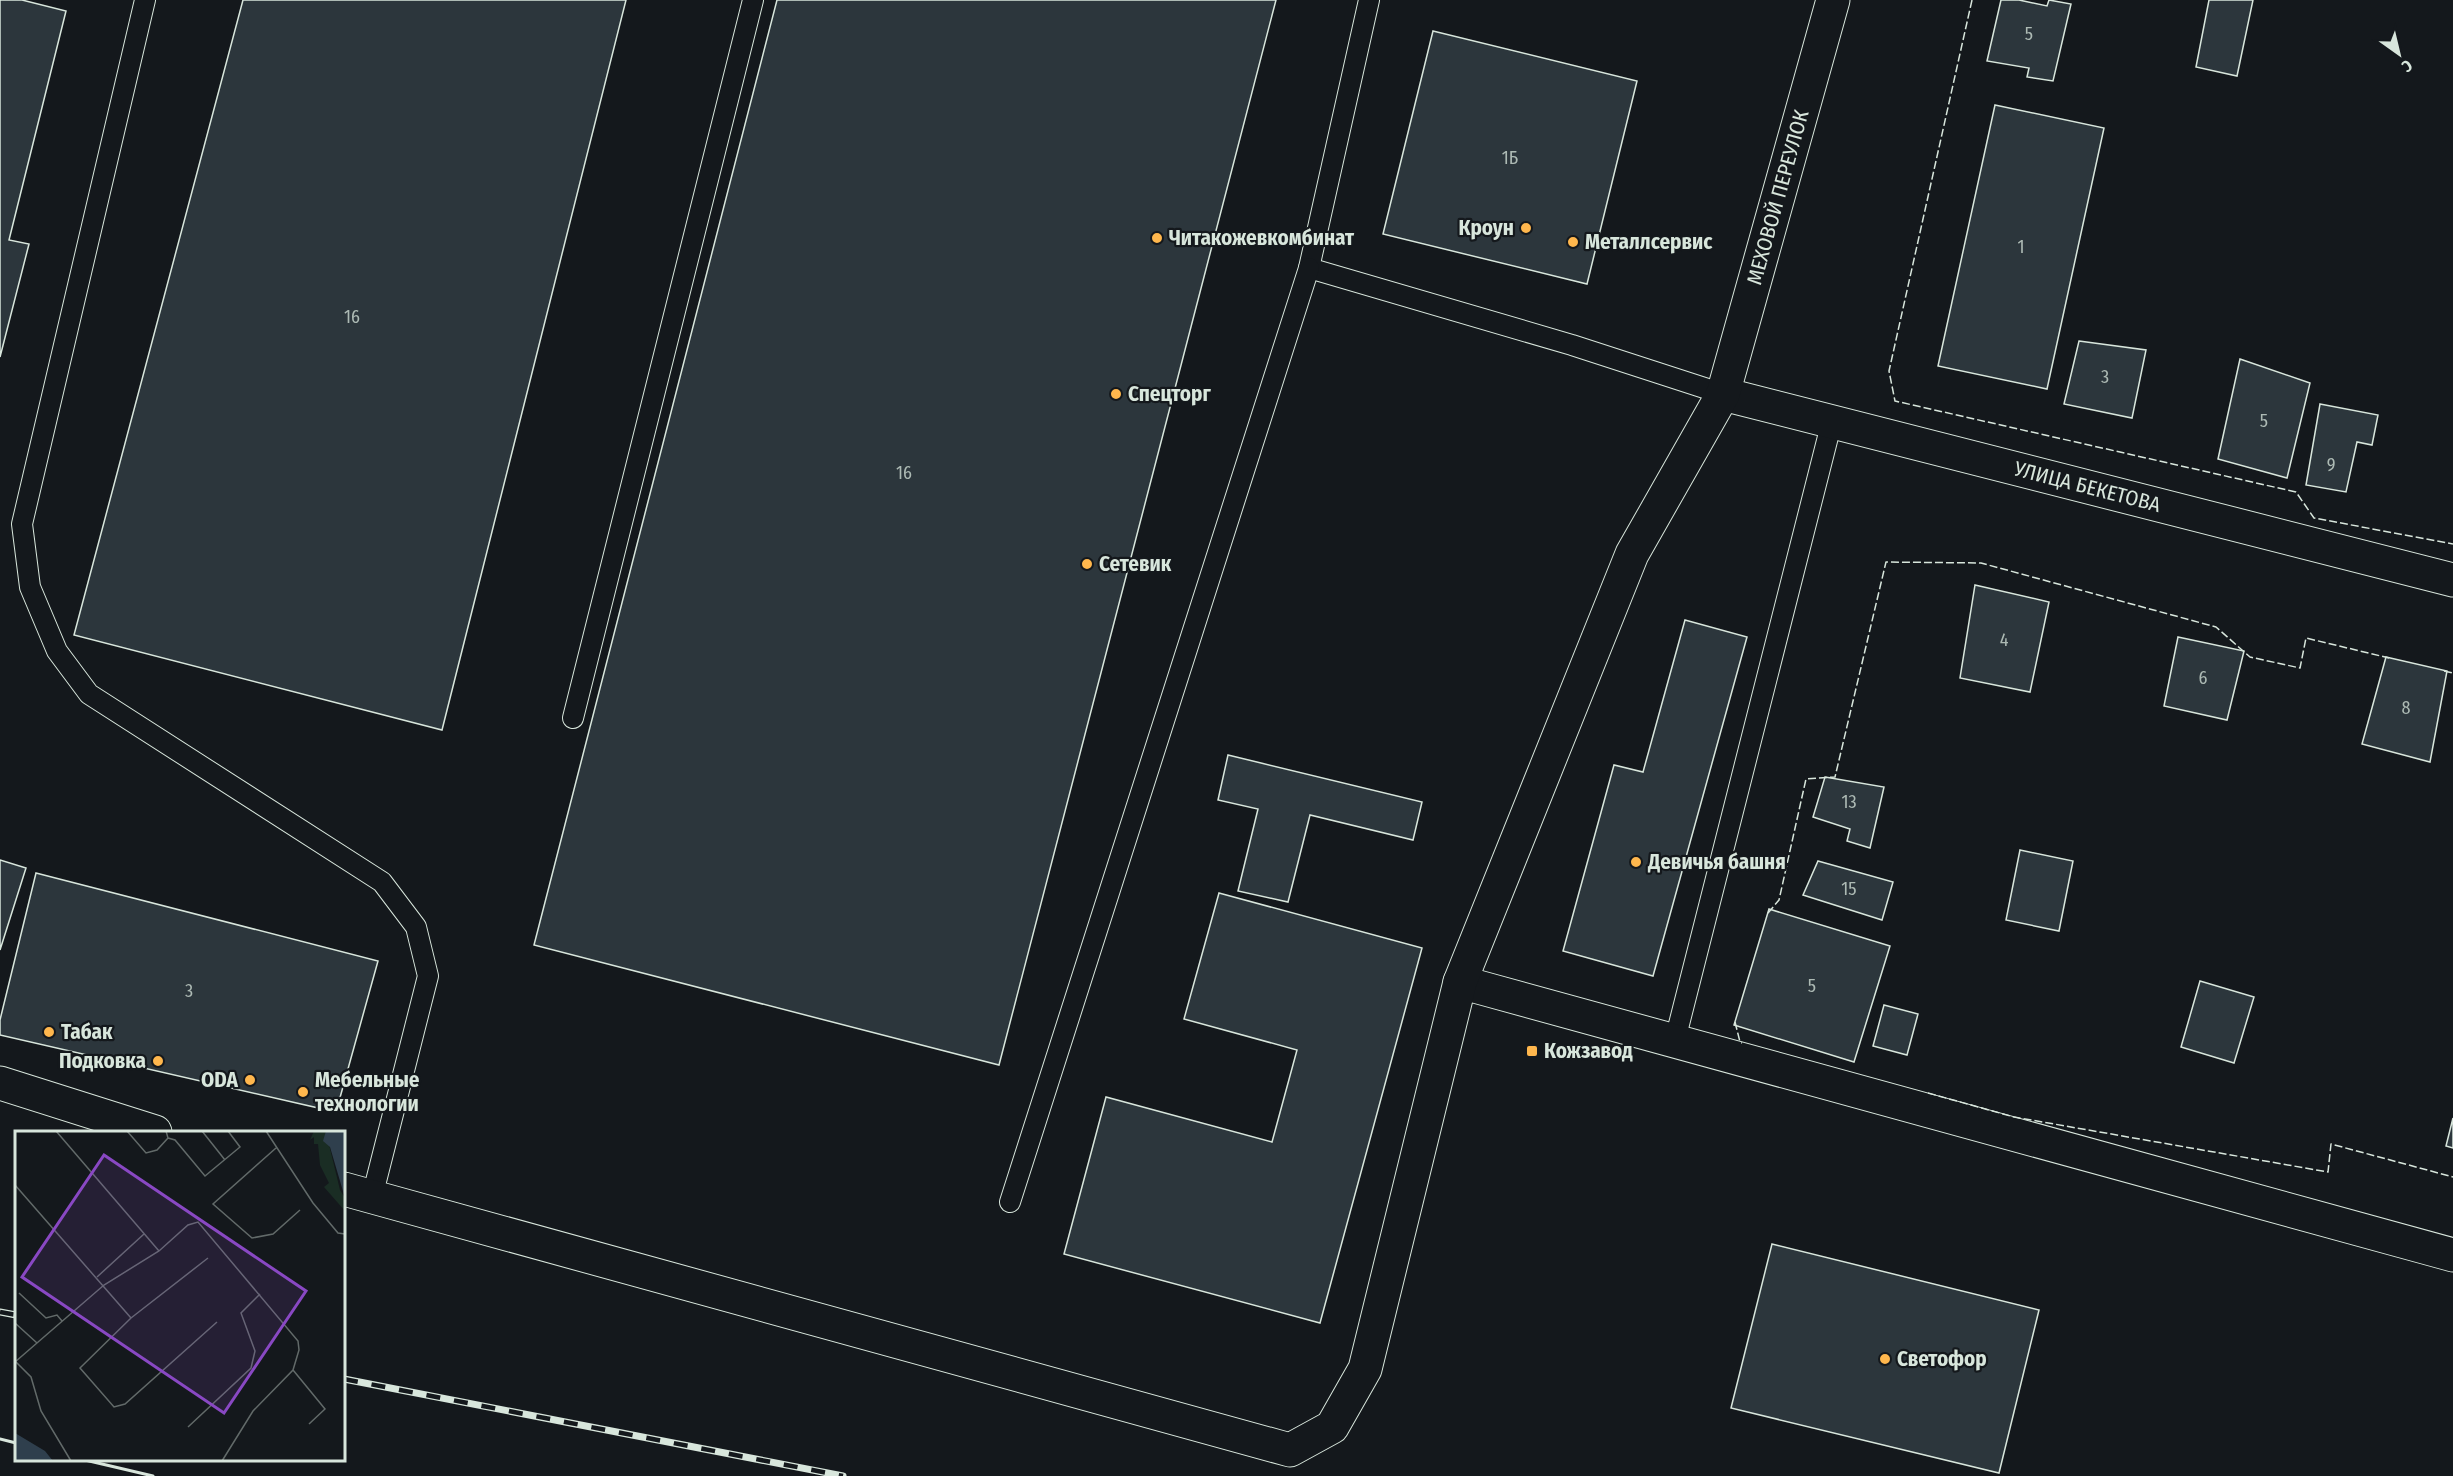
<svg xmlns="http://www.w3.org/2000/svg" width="2453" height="1476" font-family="'Fira Sans Condensed',sans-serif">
<rect width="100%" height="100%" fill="#14181c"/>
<g fill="#2c363c" stroke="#d8e6dc" stroke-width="1.5">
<path d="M 0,0 L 22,0 L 66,11 L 9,240 L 29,244 L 0,357 Z"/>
<path d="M 243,0 L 626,0 L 442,730 L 74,635 Z"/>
<path d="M 777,0 L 1276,0 L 999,1065 L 534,945 Z"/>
<path d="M 2001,0 L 2019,0 L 2047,6 L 2049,0 L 2071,4 L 2053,81 L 2027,77 L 2029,68 L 1987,61 Z"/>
<path d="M 2209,0 L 2253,0 L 2237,76 L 2196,67 Z"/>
<path d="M 1433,31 L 1637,81 L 1587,284 L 1383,234 Z"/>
<path d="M 1995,105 L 2104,128 L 2047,389 L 1938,366 Z"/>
<path d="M 2079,341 L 2146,350 L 2132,418 L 2064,404 Z"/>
<path d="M 2240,359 L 2310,383 L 2287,478 L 2218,459 Z"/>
<path d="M 2320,404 L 2378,415 L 2372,445 L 2357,442 L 2346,492 L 2306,485 Z"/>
<path d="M 1975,585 L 2049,602 L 2030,692 L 1960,678 Z"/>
<path d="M 1685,620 L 1747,637 L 1653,976 L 1563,951 L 1614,765 L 1643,772 Z"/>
<path d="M 2178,637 L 2244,651 L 2227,720 L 2164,706 Z"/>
<path d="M 2386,657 L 2447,671 L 2430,762 L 2362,744 Z"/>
<path d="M 1228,755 L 1422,802 L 1413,840 L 1310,815 L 1288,902 L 1238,891 L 1258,809 L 1218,800 Z"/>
<path d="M 1825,777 L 1884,787 L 1870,848 L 1847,841 L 1850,829 L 1813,817 Z"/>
<path d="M 2020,850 L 2073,861 L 2059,931 L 2006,920 Z"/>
<path d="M 0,860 L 26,868 L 0,950 Z"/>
<path d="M 1818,861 L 1893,882 L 1882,920 L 1803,895 Z"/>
<path d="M 36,873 L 378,961 L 336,1112 L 0,1035 L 0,1020 Z"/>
<path d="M 1219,893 L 1422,948 L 1320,1323 L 1064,1254 L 1106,1097 L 1272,1142 L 1297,1050 L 1184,1019 Z"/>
<path d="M 1769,909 L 1890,946 L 1854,1062 L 1734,1025 Z"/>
<path d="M 2200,981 L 2254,997 L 2234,1063 L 2181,1047 Z"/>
<path d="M 1884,1005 L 1918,1014 L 1907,1055 L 1873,1046 Z"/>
<path d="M 2453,1118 L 2453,1148 L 2446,1146 Z"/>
<path d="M 1772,1244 L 2039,1310 L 1999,1473 L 1731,1408 Z"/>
</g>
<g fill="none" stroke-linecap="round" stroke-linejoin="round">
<g stroke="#d8e6dc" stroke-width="22">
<g id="service">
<path d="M 145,0 L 22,524 L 30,587 L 57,651 L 89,694 L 382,882 L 416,927 L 428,976 L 372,1197"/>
<path d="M 1369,0 L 1309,268 L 1572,345 L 1723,394"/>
<path d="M 573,718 L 753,0"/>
<path d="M 1675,1040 L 1832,421"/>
<path d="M 1010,1202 L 1309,268"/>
</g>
</g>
<g stroke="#d8e6dc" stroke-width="35">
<g id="minor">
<path id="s1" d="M 1723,394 L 2453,580"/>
<path d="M 1460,982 L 2453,1255"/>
<path d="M 0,1083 L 155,1132"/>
<path id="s2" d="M 344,1189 L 1290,1450 L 1332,1427 L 1365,1369 L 1460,982 L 1632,554 L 1723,394 L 1833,0"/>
</g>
</g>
<use href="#service" stroke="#14181c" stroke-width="20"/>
<use href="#minor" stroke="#14181c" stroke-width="33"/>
<g stroke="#d8e6dc" stroke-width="7">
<g id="rail">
<path d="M 0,1312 L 16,1315"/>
<path d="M 344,1379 L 843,1476"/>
</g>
</g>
<use href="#rail" stroke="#14181c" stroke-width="4.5" stroke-dasharray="14" stroke-linecap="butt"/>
<g stroke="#d8e6dc" stroke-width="1.5" stroke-dasharray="8 3" stroke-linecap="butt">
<path d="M 1972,0 L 1889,371 L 1895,401 L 2296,492 L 2314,518 L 2453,544"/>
<path d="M 2444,671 L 2453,673"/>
<path d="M 1768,913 L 1779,900 L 1806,779 L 1835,777 L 1886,562 L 1981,563 L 2216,627 L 2250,657 L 2300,668 L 2306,638 L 2389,658"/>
<path d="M 1735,1022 L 1740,1042 L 1742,1043"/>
<path d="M 1928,1093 L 2014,1117 L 2328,1172 L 2331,1144 L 2453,1177"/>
</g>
<g stroke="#d8e6dc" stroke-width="3">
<path d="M 0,1439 L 16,1443"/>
<path d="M 85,1460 L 153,1476"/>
</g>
</g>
<g fill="#ffb74d" stroke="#14181c" stroke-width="2">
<circle cx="1526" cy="228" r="6"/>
<circle cx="1157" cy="238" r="6"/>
<circle cx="1573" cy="242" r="6"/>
<circle cx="1116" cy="394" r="6"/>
<circle cx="1087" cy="564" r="6"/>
<circle cx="1636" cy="862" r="6"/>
<circle cx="49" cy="1032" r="6"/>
<rect x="1526" y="1045" width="12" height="12" rx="3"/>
<circle cx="158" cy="1061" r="6"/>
<circle cx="250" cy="1080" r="6"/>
<circle cx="303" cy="1092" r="6"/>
<circle cx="1885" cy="1359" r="6"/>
</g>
<g text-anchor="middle" stroke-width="4.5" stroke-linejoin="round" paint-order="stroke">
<g font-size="18" fill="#adbab4">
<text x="2029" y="40">5</text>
<text x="1510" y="164">1Б</text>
<text x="2021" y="253">1</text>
<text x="352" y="323">16</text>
<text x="2105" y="383">3</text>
<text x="2264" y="427">5</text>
<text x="2331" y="471">9</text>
<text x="904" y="479">16</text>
<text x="2004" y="646">4</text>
<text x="2203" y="684">6</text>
<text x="2406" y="714">8</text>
<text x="1849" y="808">13</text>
<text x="1849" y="895">15</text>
<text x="1812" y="992">5</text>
<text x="189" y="997">3</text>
</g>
<g font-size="21" fill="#d8e6dc" stroke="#14181c">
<text dy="7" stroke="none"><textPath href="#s2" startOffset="2344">МЕХОВОЙ ПЕРЕУЛОК</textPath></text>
<text dy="7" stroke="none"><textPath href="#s1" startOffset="376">УЛИЦА БЕКЕТОВА</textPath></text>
</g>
<g font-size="21" font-weight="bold" fill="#d8e6dc" stroke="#14181c" text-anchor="start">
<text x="1514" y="235" text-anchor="end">Кроун</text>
<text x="1169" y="245">Читакожевкомбинат</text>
<text x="1585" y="249">Металлсервис</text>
<text x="1128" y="401">Спецторг</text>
<text x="1099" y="571">Сетевик</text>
<text x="1648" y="869">Девичья башня</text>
<text x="61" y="1039">Табак</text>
<text x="1544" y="1058">Кожзавод</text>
<text x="146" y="1068" text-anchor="end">Подковка</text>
<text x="238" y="1087" text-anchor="end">ODA</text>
<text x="315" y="1087">Мебельные<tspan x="315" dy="24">технологии</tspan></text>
<text x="1897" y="1366">Светофор</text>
</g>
</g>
<g transform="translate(15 1131)">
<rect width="330" height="330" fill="#14181c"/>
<path d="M 299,0 L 311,1 L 325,59 L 330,67 L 330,80 L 309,56 L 314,52 L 305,34 L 303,13 L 299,13 L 299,6 L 295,9 Z" fill="#1a2d24"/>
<path d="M 311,0 L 330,0 L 330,67 L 315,16 L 308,10 ZM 0,302 L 30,320 L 38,330 L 0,330 Z" fill="#2f3f4d"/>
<path fill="none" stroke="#626a69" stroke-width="1.5" d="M 41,0 L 144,120M 112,0 L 131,22 L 142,19 L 153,7 L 151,0M 187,0 L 210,29M 251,0 L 298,72 L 323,102 L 330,103M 153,7 L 160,9 L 190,45 L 225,16 L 213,0M 261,17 L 198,73 L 237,107 L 258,103 L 285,79M 0,54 L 116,187 L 65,237 L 99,276 L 110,273 L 202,191M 82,146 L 129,103M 4,162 L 31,187 L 42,184 L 47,190M 116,187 L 193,127M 0,192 L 22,212M 0,231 L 89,154 L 144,120 L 173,94 L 183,91 L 283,210 L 284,219 L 278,239 L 238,280 L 207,330M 1,231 L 16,246 L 26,280 L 56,330M 278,239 L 310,278 L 294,293M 173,296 L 236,237 L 240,220 L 226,182 L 245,163"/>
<path fill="#8948c3" fill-opacity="0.15" stroke="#8948c3" stroke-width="3" d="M 89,24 L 291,160 L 209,282 L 7,146 Z"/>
<rect width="330" height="330" fill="none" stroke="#d8e6dc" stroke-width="3"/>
</g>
<g transform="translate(2399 54) rotate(146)" stroke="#14181c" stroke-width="4.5" paint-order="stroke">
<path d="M0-4.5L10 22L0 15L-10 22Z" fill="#d8e6dc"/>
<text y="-9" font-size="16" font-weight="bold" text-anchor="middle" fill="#d8e6dc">С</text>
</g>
</svg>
